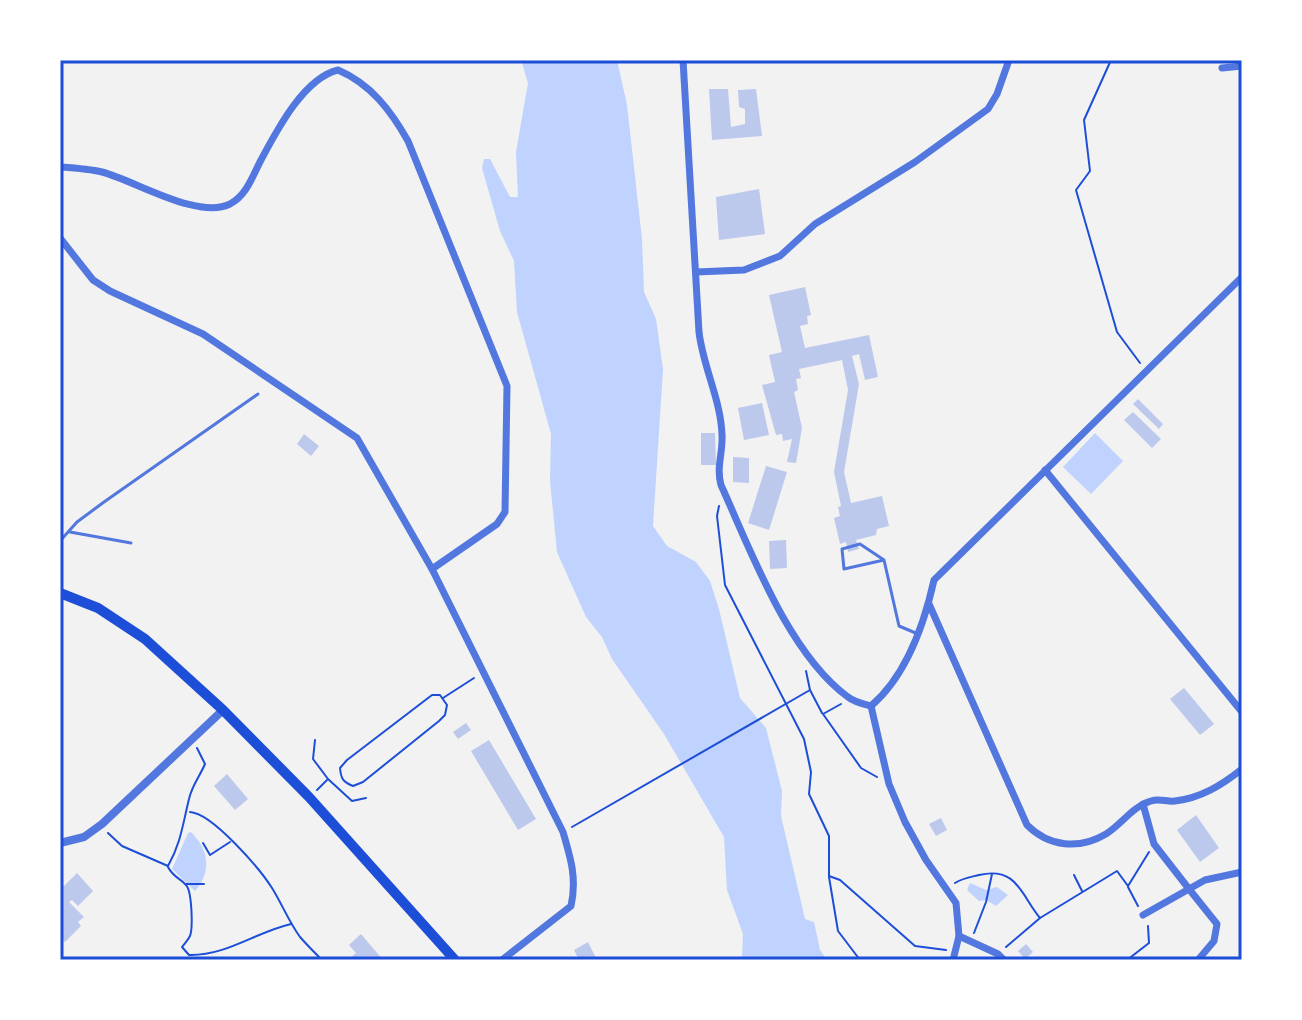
<svg xmlns="http://www.w3.org/2000/svg" width="1302" height="1020" font-family="'Titillium Web',sans-serif">
<rect width="100%" height="100%" fill="#f2f2f2"/>
<g fill="#bfd3fe">
<path d="M 521,60 L 617,60 L 627,105 L 642,239 L 644,292 L 656,319 L 663,369 L 653,526 L 667,546 L 696,562 L 710,581 L 719,609 L 740,698 L 766,728 L 782,791 L 781,816 L 805,919 L 814,922 L 820,950 L 827,960 L 742,960 L 743,934 L 727,890 L 724,837 L 664,734 L 612,659 L 602,637 L 586,617 L 557,552 L 550,481 L 551,434 L 517,312 L 514,261 L 500,231 L 482,168 L 484,159 L 490,159 L 510,197 L 518,197 L 516,152 L 528,83 Z"/>
<path d="M 1095,433 L 1123,461 L 1091,494 L 1063,467 Z"/>
<path d="M 191,832 C 209,850 212,872 195,891 L 172,869 L 188,833 Z"/>
<path d="M 970,883 L 986,890 L 997,887 L 1008,895 L 996,906 L 986,900 L 979,901 L 967,890 Z"/>
</g>
<g fill="#bdc9ec">
<path d="M 709,89 L 728,89 L 731,127 L 745,124 L 745,109 L 739,107 L 738,90 L 756,89 L 762,136 L 712,140 Z"/>
<path d="M 759,189 L 765,234 L 719,240 L 716,197 Z"/>
<path d="M 805,287 L 811,315 L 807,316 L 808,324 L 800,326 L 805,348 L 869,335 L 878,377 L 865,380 L 859,354 L 852,356 L 859,384 L 844,472 L 851,503 L 882,496 L 889,526 L 877,529 L 876,535 L 856,540 L 859,549 L 848,552 L 846,542 L 840,544 L 834,518 L 840,516 L 838,507 L 841,506 L 834,472 L 848,390 L 842,360 L 799,369 L 801,378 L 796,379 L 798,390 L 794,392 L 802,428 L 796,463 L 787,462 L 792,439 L 783,441 L 782,434 L 776,435 L 762,385 L 775,382 L 769,355 L 782,352 L 769,295 Z"/>
<path d="M 1138,399 L 1163,424 L 1159,429 L 1133,404 Z"/>
<path d="M 762,403 L 769,435 L 744,440 L 738,408 Z"/>
<path d="M 1133,412 L 1161,439 L 1152,448 L 1124,420 Z"/>
<path d="M 701,433 L 715,433 L 716,465 L 701,465 Z"/>
<path d="M 304,434 L 319,446 L 311,456 L 297,444 Z"/>
<path d="M 733,457 L 749,458 L 749,483 L 733,482 Z"/>
<path d="M 766,466 L 787,472 L 769,530 L 748,523 Z"/>
<path d="M 786,540 L 787,568 L 770,569 L 769,541 Z"/>
<path d="M 1184,688 L 1214,724 L 1200,735 L 1170,699 Z"/>
<path d="M 466,723 L 471,730 L 458,739 L 453,732 Z"/>
<path d="M 489,740 L 536,819 L 518,830 L 471,751 Z"/>
<path d="M 227,774 L 248,799 L 235,810 L 214,786 Z"/>
<path d="M 1196,815 L 1219,848 L 1200,862 L 1177,830 Z"/>
<path d="M 941,818 L 947,830 L 936,836 L 929,824 Z"/>
<path d="M 77,873 L 93,891 L 78,906 L 72,900 L 69,902 L 84,917 L 78,922 L 81,926 L 65,942 L 60,937 L 60,882 L 64,886 Z"/>
<path d="M 361,934 L 383,960 L 348,960 L 356,953 L 349,945 Z"/>
<path d="M 588,942 L 596,958 L 579,960 L 574,950 Z"/>
<path d="M 1026,944 L 1033,952 L 1025,959 L 1018,951 Z"/>
</g>
<g fill="none" stroke-linecap="round" stroke-linejoin="round">
<g stroke="#1d4ed8" stroke-width="2">
<path d="M 1111,60 L 1084,120 L 1090,171 L 1076,190 L 1117,332 L 1140,363"/>
<path d="M 719,506 L 717,516 L 725,585 L 804,739 L 811,772 L 809,794 L 829,836 L 829,876 L 840,880 L 915,946 L 946,950"/>
<path d="M 806,671 L 810,690 L 822,713"/>
<path d="M 432,695 L 440,695 L 447,705 L 445,715 L 439,721 L 363,782 L 353,786 C 343,782 341,779 340,768 L 347,760 Z"/>
<path d="M 443,698 L 474,678"/>
<path d="M 841,704 L 823,714 L 861,768 L 877,777"/>
<path d="M 315,740 L 313,759 L 328,779 L 352,801 L 366,798"/>
<path d="M 317,790 L 327,780"/>
<path d="M 190,812 C 212,813 260,869 272,888 C 282,904 289,922 300,937 C 307,945 315,953 322,960"/>
<path d="M 572,827 L 810,690"/>
<path d="M 108,833 L 122,846 L 168,866 C 181,843 183,823 189,799 C 192,785 200,776 205,764 L 197,748"/>
<path d="M 203,843 L 210,855 L 230,842"/>
<path d="M 168,867 C 173,877 180,878 186,885 C 192,891 193,928 190,936 C 188,940 185,943 182,947 L 189,955 C 226,956 256,932 291,924"/>
<path d="M 1074,875 L 1082,891"/>
<path d="M 829,877 L 838,931 L 860,960"/>
<path d="M 955,883 C 963,878 971,877 979,875 C 1017,866 1021,895 1040,918"/>
<path d="M 186,884 L 204,884"/>
<path d="M 1128,887 L 1138,906"/>
<path d="M 974,933 L 986,902 L 992,874"/>
<path d="M 1006,947 L 1040,918 L 1117,871 L 1128,886 L 1149,852"/>
<path d="M 1127,960 L 1149,943 L 1148,926"/>
</g>
<g stroke="#5277de" stroke-width="3">
<path d="M 70,532 L 131,543"/>
<path d="M 60,541 L 77,522 L 104,502 L 258,394"/>
<path d="M 884,560 L 844,569 L 842,549 L 860,544 L 884,560 L 899,626 L 918,634"/>
</g>
<g stroke="#5277de" stroke-width="7">
<path d="M 683,60 L 699,332 C 703,367 721,400 722,435 C 723,453 716,467 721,485 C 751,551 788,653 848,697 C 854,702 863,704 871,706"/>
<path d="M 1222,68 L 1242,66"/>
<path d="M 60,167 C 74,168 89,169 102,172 C 136,181 198,220 230,204 C 247,195 253,175 261,160 C 277,130 304,78 338,70 C 371,84 391,111 408,141 L 507,386 L 505,512 L 497,524 L 432,569"/>
<path d="M 60,238 L 93,280 L 110,291 L 203,334 L 357,438 L 432,569 L 563,832 C 571,859 577,879 571,906 L 502,960"/>
<path d="M 696,272 L 744,270 L 780,256 L 815,224 L 915,162 L 988,109 L 997,94 L 1009,60"/>
<path d="M 1045,470 L 1242,712"/>
<path d="M 929,604 L 1027,825 C 1049,847 1079,850 1106,834 C 1122,824 1133,806 1151,801 C 1159,798 1167,802 1175,801 C 1201,798 1222,785 1242,769"/>
<path d="M 871,706 C 906,676 924,625 934,580 L 1242,277"/>
<path d="M 871,706 L 889,784 L 905,822 L 926,860 L 956,903 L 959,936 L 953,960"/>
<path d="M 1143,804 L 1154,844 L 1189,889 L 1143,915"/>
<path d="M 959,936 L 998,954 L 1004,960"/>
<path d="M 1198,960 L 1214,941 L 1217,924 L 1189,889 L 1205,880 L 1242,872"/>
</g>
<path stroke="#5277de" stroke-width="8" d="M 60,843 L 84,837 L 102,824 L 223,710"/>
<path stroke="#1d4ed8" stroke-width="10" d="M 60,593 L 98,608 L 145,639 L 223,710 L 309,797 L 455,960"/>
</g>
<rect width="1302" height="1020" fill="none" stroke="#ffffff" stroke-width="124"/>
<rect x="62" y="62" width="1178" height="896" fill="none" stroke="#1d4ed8" stroke-width="3"/>
</svg>
